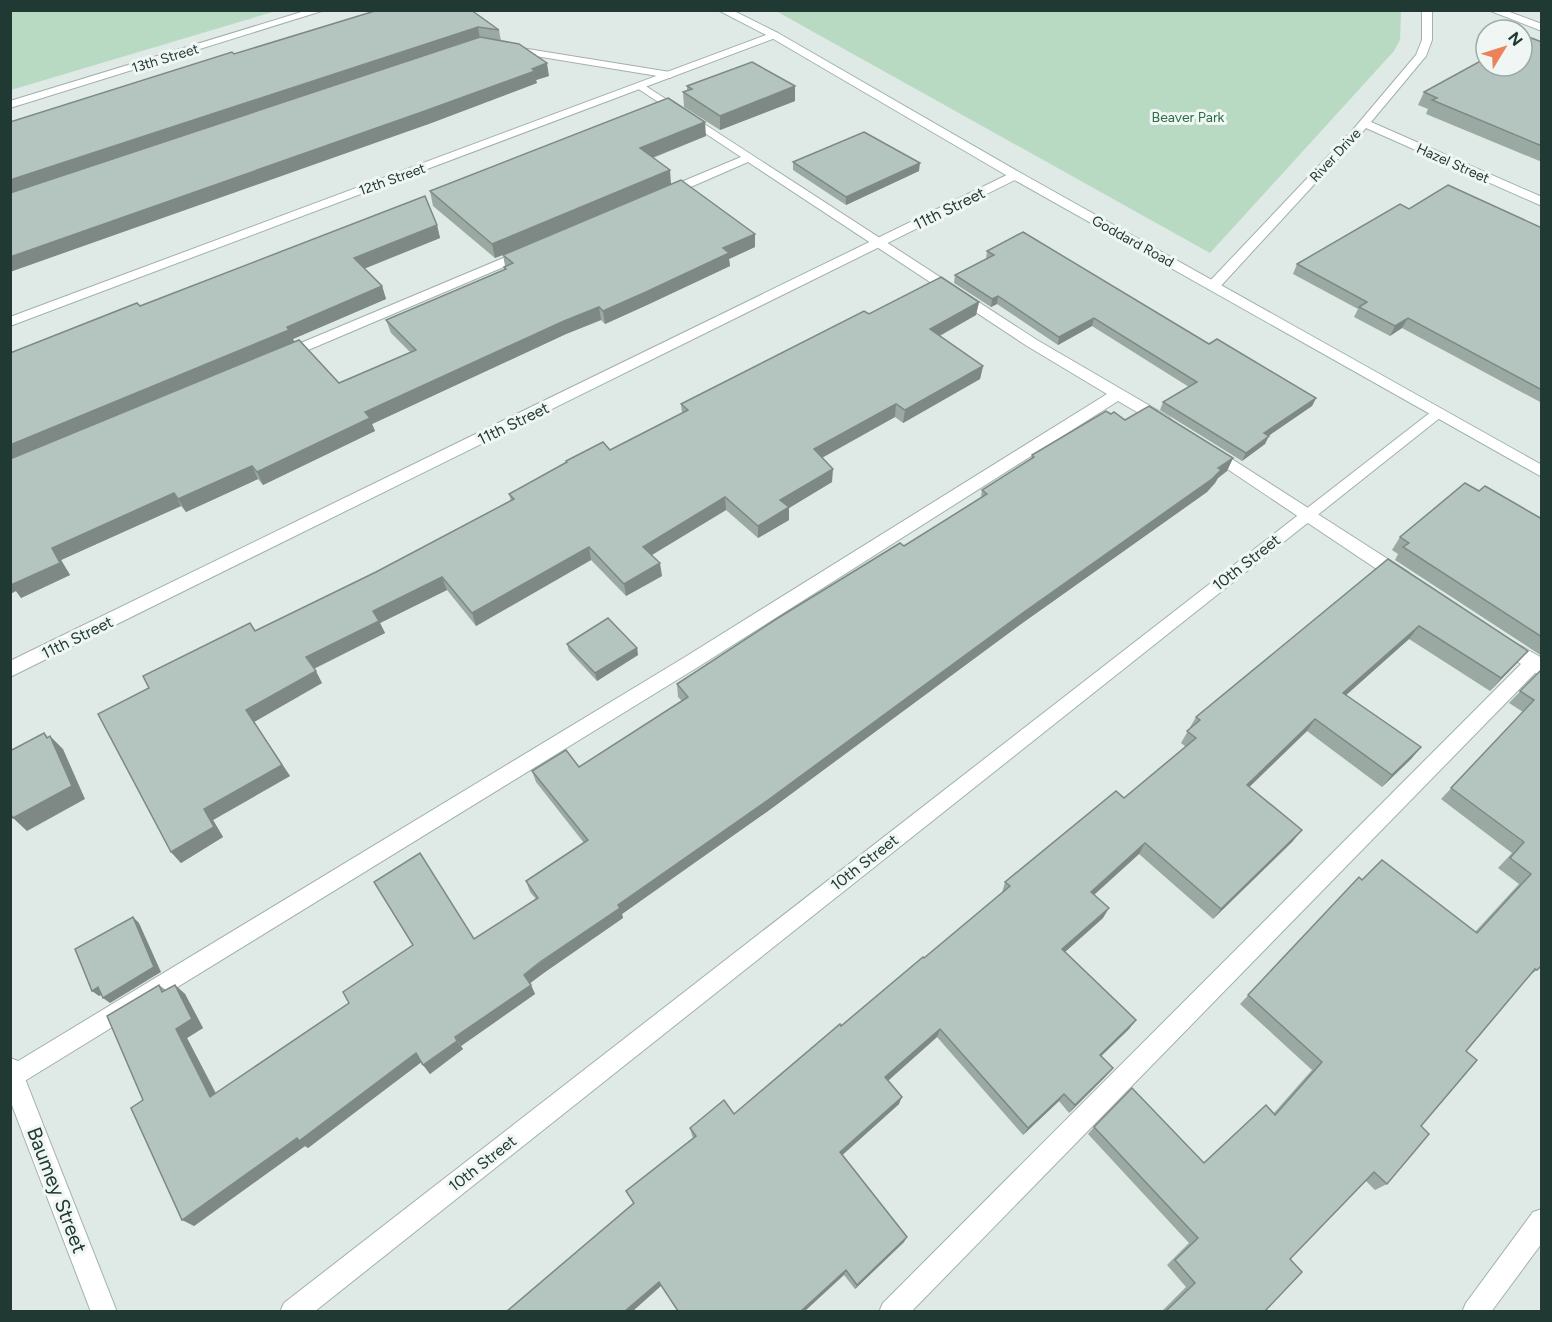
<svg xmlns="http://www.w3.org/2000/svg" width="1552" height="1322" font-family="Figtree,sans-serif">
<rect width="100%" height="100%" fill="#dfe9e5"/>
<g fill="#b8dac2">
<path d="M 11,10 L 276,10 L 276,11 L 11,90 Z"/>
<path d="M 776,11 L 1401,10 L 1401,11 L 1400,40 L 1394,51 L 1210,253 Z"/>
</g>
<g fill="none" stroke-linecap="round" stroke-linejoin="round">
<g stroke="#a2b1ac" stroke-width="2">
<g id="lane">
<path d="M 509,46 L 670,72 L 675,75 L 670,78 L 505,51 L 505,47 Z"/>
<path d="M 641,83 L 1037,340 L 1169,417 L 1172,421 L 1169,425 L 1159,425 L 1118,401 L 698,667 L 10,1090 L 10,1066 L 685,657 L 1107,394 L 1027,346 L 748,162 L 670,196 L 662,196 L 662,190 L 741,157 L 637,88 L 636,86 Z"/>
<path d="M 527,248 L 532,249 L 532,255 L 287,359 L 282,361 L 275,356 L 277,353 Z"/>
<path d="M 1210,445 L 1408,572 L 1410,577 L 1408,582 L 1396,582 L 1205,454 L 1202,450 L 1205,446 Z"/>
<path d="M 1503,636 L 1542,658 L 1542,675 L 1535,673 L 911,1312 L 879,1312 L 883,1303 L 1521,664 L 1497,648 L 1494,643 L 1497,638 Z"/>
</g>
</g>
<g stroke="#a2b1ac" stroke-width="2">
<g id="street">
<path d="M 308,10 L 325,10 L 10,108 L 10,101 Z"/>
<path d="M 1422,10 L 1432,10 L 1432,40 L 1426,56 L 1371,122 L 1542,197 L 1542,206 L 1366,128 L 1218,289 L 1208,289 L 1208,283 L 1351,132 L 1416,55 L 1422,40 Z"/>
<path d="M 1488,10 L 1504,10 L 1542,24 L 1542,31 Z"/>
<path d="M 774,32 L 779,35 L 778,37 L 10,326 L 10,317 Z"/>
<path d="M 1015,171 L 1021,175 L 1019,178 L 10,677 L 10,661 Z"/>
<path d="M 1436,408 L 1441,409 L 1443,413 L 1441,417 L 314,1312 L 280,1312 L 284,1303 Z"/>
<path d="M 10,1058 L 18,1061 L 117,1312 L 91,1312 L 10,1100 Z"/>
<path d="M 1542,1209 L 1542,1243 L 1491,1312 L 1462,1312 L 1466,1303 L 1533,1212 Z"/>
</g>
</g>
<g stroke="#9fb5ad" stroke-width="2">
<path id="secondary" d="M 718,10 L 732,10 L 778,33 L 1019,172 L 1542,465 L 1542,477 L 1011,178 L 770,37 Z"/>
</g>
<use href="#lane" fill="#fff" fill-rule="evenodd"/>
<use href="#street" fill="#fff" fill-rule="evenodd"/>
<use href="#secondary" fill="#fff" fill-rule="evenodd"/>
</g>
<g fill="#9ba9a3">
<path d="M 378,10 L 499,30 L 501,41 L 549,76 L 536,80 L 537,83 L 426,125 L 234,54 Z"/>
<path d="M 1542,42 L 1542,162 L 1426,114 L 1428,109 L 1418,105 L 1424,92 Z"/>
<path d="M 687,86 L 795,86 L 795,101 L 720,130 L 684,107 L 683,92 L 687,90 Z"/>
<path d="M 706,136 L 653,158 L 671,184 L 755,247 L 729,259 L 730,266 L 647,305 L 605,324 L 601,320 L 566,334 L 372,424 L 375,431 L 263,485 L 258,479 L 186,512 L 181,506 L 61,560 L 70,575 L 21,598 L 16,591 L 10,594 L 10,353 L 140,306 L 437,225 L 440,238 L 364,269 L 382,286 L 386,299 L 293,339 L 294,342 L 339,383 L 410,352 L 391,333 L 386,320 L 504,270 L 504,267 L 505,266 L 503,255 L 495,258 L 433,206 L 430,191 Z"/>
<path d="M 793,162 L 919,171 L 846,205 L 793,170 Z"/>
<path d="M 1409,209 L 1542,228 L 1542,403 L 1402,328 L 1390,336 L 1354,317 L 1358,309 L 1293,274 L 1297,264 Z"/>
<path d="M 987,251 L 1209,344 L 1316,398 L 1312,406 L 1268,436 L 1265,444 L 1242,461 L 1160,410 L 1163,402 L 1189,387 L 1092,326 L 1058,345 L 997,304 L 991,307 L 954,283 L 955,275 L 986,259 Z"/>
<path d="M 979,302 L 976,315 L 940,336 L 983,366 L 980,379 L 903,423 L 895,417 L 822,458 L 832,482 L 789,508 L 789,520 L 758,538 L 726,510 L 652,555 L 662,576 L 626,596 L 591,560 L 476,626 L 447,590 L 380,623 L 385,633 L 314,669 L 322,683 L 254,722 L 290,776 L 213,820 L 223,837 L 181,863 L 171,852 L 149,688 L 255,631 L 376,572 L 511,501 L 509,494 L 566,463 L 566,461 L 610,450 L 682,413 L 681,404 L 869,314 Z"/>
<path d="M 1111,414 L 1233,458 L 1227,471 L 1218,478 L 1215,483 L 1207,492 L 1021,624 L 768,811 L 622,914 L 623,918 L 545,972 L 530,983 L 535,994 L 461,1046 L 463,1049 L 430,1074 L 421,1062 L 308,1148 L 305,1146 L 194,1226 L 143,1100 L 159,985 L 166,990 L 175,985 L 185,994 L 203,1028 L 187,1038 L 216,1093 L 474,939 L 536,899 L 530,892 L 526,881 L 584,843 L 536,782 L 532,771 L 579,767 L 682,701 L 678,697 L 677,684 L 904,546 L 981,497 L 982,490 L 1031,459 L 1032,455 Z"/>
<path d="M 1479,491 L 1542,519 L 1542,656 L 1395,560 L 1398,554 L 1392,550 L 1400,537 Z"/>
<path d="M 1388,559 L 1528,651 L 1490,691 L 1409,639 L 1346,695 L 1421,747 L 1411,759 L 1382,787 L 1307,731 L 1249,787 L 1293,841 L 1213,919 L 1139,854 L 1094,895 L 1103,918 L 1065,952 L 1136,1020 L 1129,1029 L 1101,1056 L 1106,1076 L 1069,1113 L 1059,1101 L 1023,1135 L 937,1037 L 888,1081 L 899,1104 L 842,1155 L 904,1242 L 855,1289 L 844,1275 L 661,1286 L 633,1203 L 626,1191 L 693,1138 L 692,1135 L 690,1128 L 734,1114 L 924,958 L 1002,893 L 1005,882 L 1124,798 L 1186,747 L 1181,743 L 1196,717 Z"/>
<path d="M 567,644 L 637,648 L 638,655 L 597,681 L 569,651 Z"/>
<path d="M 1542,669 L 1537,970 L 1530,975 L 1466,1051 L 1387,1184 L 1375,1190 L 1366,1181 L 1290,1259 L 1265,1311 L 1162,1311 L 1186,1287 L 1167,1265 L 1189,1243 L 1088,1134 L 1094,1127 L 1204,1162 L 1266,1105 L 1274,1113 L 1312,1070 L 1240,1004 L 1359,877 L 1362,880 L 1475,932 L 1519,884 L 1498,868 L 1512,853 L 1441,799 L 1523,712 L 1509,703 Z"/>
</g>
<g fill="#7e8985">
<path d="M 478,27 L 480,39 L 10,195 L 10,180 Z"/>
<path d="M 547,63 L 549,76 L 536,80 L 537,83 L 426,125 L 10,272 L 10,257 Z"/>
<path d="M 795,86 L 795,101 L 720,130 L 720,116 Z"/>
<path d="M 705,122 L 706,136 L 641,162 L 640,148 Z"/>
<path d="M 920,163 L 919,171 L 846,205 L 846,197 Z"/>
<path d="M 670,170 L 671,184 L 495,258 L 492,244 Z"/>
<path d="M 437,225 L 440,238 L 358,271 L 354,258 Z"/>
<path d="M 755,234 L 755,247 L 729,259 L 730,266 L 647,305 L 605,324 L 603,311 L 723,248 Z"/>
<path d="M 382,286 L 386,299 L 293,339 L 295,343 L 10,462 L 10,445 Z"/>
<path d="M 998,296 L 997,304 L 991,307 L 992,299 Z"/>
<path d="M 979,302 L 976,315 L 928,342 L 930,329 Z"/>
<path d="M 599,307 L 601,320 L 566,334 L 372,424 L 375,431 L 263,485 L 257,472 L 365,412 L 564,321 Z"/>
<path d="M 1094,318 L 1092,326 L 1058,345 L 1059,337 Z"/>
<path d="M 1408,318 L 1402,328 L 1390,336 L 1395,326 Z"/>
<path d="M 983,366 L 980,379 L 903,423 L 905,410 Z"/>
<path d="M 1316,398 L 1312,406 L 1261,441 L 1264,433 Z"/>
<path d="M 896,404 L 895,417 L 814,462 L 814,449 Z"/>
<path d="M 1269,436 L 1265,444 L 1242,461 L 1246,453 Z"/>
<path d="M 1233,458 L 1227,471 L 1218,478 L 1215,483 L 1207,492 L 1021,624 L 768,811 L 622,914 L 623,918 L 545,972 L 529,984 L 524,975 L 618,905 Z"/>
<path d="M 252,466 L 258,479 L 186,512 L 178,499 Z"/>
<path d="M 833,469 L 832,482 L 789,508 L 789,520 L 758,538 L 758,526 L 780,500 Z"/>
<path d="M 174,493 L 181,506 L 61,560 L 70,575 L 21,598 L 16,591 L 10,594 L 10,582 L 52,548 Z"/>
<path d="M 725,497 L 726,510 L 645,559 L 643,547 Z"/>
<path d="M 589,547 L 591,560 L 476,626 L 472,613 Z"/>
<path d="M 660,563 L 662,576 L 626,596 L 624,584 Z"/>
<path d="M 442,577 L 447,590 L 380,623 L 385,633 L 313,669 L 306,657 L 373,611 Z"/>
<path d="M 1419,626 L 1409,639 L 1335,705 L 1343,693 Z"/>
<path d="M 637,648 L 638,655 L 597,681 L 595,673 Z"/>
<path d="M 1528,651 L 1517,663 L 1490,691 L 1501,678 Z"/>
<path d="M 316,671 L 322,683 L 254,722 L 290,776 L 213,820 L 223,837 L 181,863 L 171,852 L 204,809 L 246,710 Z"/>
<path d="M 1315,719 L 1307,731 L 1239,797 L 1247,785 Z"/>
<path d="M 44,733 L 53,743 L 50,736 L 63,749 L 85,799 L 27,831 L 13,818 L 47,738 Z"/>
<path d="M 1421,747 L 1411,759 L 1382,787 L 1392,775 Z"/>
<path d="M 1302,830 L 1293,841 L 1213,919 L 1221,909 Z"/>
<path d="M 1145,843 L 1139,854 L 1086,902 L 1091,892 Z"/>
<path d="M 1109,908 L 1103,918 L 1057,959 L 1062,949 Z"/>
<path d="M 133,917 L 139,923 L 161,972 L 110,1003 L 103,998 Z"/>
<path d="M 175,985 L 185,994 L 203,1028 L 187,1038 L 221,1104 L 210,1097 L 176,1029 Z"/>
<path d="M 531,985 L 535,994 L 461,1046 L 455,1037 Z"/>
<path d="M 98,987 L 105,993 L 99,996 L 92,991 Z"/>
<path d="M 1136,1020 L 1129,1029 L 1094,1063 L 1100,1055 Z"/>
<path d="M 940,1029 L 937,1037 L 883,1085 L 885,1077 Z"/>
<path d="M 457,1041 L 463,1049 L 430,1074 L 423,1065 Z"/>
<path d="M 416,1053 L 423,1061 L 308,1148 L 305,1146 L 194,1226 L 182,1220 Z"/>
<path d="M 1113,1068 L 1106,1076 L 1069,1113 L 1075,1105 Z"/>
<path d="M 1064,1094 L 1059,1101 L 1023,1135 L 1028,1128 Z"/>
<path d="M 902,1097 L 899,1104 L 838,1159 L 840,1152 Z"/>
<path d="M 907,1237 L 904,1242 L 855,1289 L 857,1285 Z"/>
<path d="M 846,1270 L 844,1275 L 805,1311 L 801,1311 Z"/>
<path d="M 659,1282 L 661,1286 L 633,1311 L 625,1311 Z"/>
</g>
<g fill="#b4c4be" stroke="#7e8985" stroke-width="1.5">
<path d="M 378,10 L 471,10 L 499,30 L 478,27 L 10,180 L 10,122 L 232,52 L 234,54 Z"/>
<path d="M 1526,36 L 1542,42 L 1542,146 L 1432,100 L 1437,98 L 1424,92 L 1486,58 L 1486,66 L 1522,66 L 1522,39 Z"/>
<path d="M 480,37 L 519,44 L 547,63 L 532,69 L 535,71 L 422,112 L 10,257 L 10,193 Z"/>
<path d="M 752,62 L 795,86 L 720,116 L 683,92 L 692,89 L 687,86 Z"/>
<path d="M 668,98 L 705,122 L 640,148 L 670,170 L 492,244 L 430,191 Z"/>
<path d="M 864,132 L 920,163 L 846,197 L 793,162 Z"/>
<path d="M 681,180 L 755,234 L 723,248 L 729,253 L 646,292 L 603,311 L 599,307 L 564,321 L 365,412 L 370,418 L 257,472 L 252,466 L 178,499 L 174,493 L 52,548 L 60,563 L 11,585 L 10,459 L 299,340 L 339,383 L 416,350 L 386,320 L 506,269 L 504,267 L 513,263 L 503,255 Z"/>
<path d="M 1448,185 L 1542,228 L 1542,390 L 1408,318 L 1395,326 L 1359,307 L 1367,302 L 1297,264 L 1400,204 L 1409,209 Z"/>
<path d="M 425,196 L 437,225 L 354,258 L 382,286 L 287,327 L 289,330 L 10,445 L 10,353 L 137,303 L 140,306 Z"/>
<path d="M 1023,232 L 1209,344 L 1217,339 L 1316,398 L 1264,433 L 1269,436 L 1246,453 L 1163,402 L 1197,382 L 1094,318 L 1059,337 L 998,296 L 992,299 L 955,275 L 994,255 L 987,251 Z"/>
<path d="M 941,277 L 979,302 L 930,329 L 983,366 L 905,410 L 896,404 L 814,449 L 833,469 L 780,500 L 789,507 L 758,526 L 725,497 L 643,547 L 660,563 L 624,584 L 589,547 L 472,613 L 442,577 L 373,611 L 379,621 L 306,657 L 316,671 L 246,710 L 282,765 L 204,809 L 214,827 L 171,852 L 98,714 L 149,688 L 143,676 L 250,623 L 255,631 L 376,572 L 514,499 L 509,494 L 567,462 L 566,461 L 603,442 L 610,450 L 688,410 L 681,404 L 864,311 L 869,314 Z"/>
<path d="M 1149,406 L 1233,458 L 1218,468 L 1221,470 L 1212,479 L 1024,612 L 768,800 L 618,905 L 620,908 L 540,962 L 524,975 L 531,985 L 455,1037 L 457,1041 L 423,1065 L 416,1053 L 299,1141 L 297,1138 L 182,1220 L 131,1108 L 143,1100 L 107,1016 L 159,985 L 162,992 L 175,985 L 192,1019 L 176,1029 L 210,1097 L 349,1003 L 343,992 L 413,945 L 374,882 L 420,853 L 474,939 L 538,898 L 526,881 L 588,840 L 532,771 L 566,750 L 579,767 L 688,697 L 677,684 L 778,618 L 900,543 L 904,546 L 987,494 L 982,490 L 1034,457 L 1032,455 L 1106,411 L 1111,414 L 1114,412 L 1125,420 Z"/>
<path d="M 1465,483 L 1479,491 L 1485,486 L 1542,519 L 1542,637 L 1403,547 L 1409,543 L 1400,537 Z"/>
<path d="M 1388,559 L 1528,651 L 1501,678 L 1419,626 L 1343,693 L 1421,747 L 1392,775 L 1315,719 L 1247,785 L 1302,830 L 1221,909 L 1145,843 L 1091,892 L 1109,908 L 1062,949 L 1136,1020 L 1100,1055 L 1113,1068 L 1075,1105 L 1064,1094 L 1028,1128 L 940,1029 L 885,1077 L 902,1097 L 840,1152 L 907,1237 L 857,1285 L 846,1270 L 801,1311 L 678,1311 L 659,1282 L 625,1311 L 507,1311 L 634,1203 L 626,1191 L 696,1136 L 690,1128 L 724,1100 L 734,1114 L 840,1024 L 841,1026 L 923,957 L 924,958 L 1010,886 L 1005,882 L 1116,791 L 1124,798 L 1196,738 L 1187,731 L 1200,720 L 1196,717 Z"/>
<path d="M 608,618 L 637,648 L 595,673 L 567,644 Z"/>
<path d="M 1542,669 L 1542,965 L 1537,970 L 1535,969 L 1466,1051 L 1477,1060 L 1421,1126 L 1429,1134 L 1387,1184 L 1374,1172 L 1290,1259 L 1302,1272 L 1265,1311 L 1166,1311 L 1195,1283 L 1175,1260 L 1198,1238 L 1094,1127 L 1132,1088 L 1204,1163 L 1266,1105 L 1275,1115 L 1322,1062 L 1248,995 L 1359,877 L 1362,880 L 1382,860 L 1477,933 L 1531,874 L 1510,858 L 1524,842 L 1451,788 L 1534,700 L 1520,691 Z"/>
<path d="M 44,733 L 47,738 L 50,736 L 72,786 L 13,818 L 10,813 L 10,751 Z"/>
<path d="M 133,917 L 154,967 L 103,998 L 98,987 L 92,991 L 75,949 Z"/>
</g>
<g text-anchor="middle" stroke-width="6" stroke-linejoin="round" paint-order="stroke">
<g font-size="14" fill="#213933" stroke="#eff6f3">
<text transform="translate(165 58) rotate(-17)" y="5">13th Street</text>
<text transform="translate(1335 155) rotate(-47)" y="5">River Drive</text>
<text transform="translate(1453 163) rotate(24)" y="5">Hazel Street</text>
<text transform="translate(392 179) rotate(-20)" y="5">12th Street</text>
<text transform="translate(1133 241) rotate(29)" y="5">Goddard Road</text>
</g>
<g font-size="14" fill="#2d6d47" stroke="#eff6f3">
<text x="1188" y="122">Beaver Park</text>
</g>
<g font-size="16" fill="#213933" stroke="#eff6f3">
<text transform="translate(949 208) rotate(-26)" y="6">11th Street</text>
<text transform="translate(513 423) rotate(-26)" y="6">11th Street</text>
<text transform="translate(1246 562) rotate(-38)" y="6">10th Street</text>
<text transform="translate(77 637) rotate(-26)" y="6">11th Street</text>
<text transform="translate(864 862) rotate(-38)" y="6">10th Street</text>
<text transform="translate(482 1163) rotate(-38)" y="6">10th Street</text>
</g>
<g font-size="20" fill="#213933" stroke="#eff6f3">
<text transform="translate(57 1190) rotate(69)" y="7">Baumey Street</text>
</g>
</g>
<rect width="1552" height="1322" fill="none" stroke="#213933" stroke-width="24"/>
<g transform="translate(1504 48) rotate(52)"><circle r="28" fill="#eff6f3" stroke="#9daaa6" stroke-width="1.5"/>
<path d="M0-4.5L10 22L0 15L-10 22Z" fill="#ec815a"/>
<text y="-9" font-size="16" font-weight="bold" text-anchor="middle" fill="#213933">N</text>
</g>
</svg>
